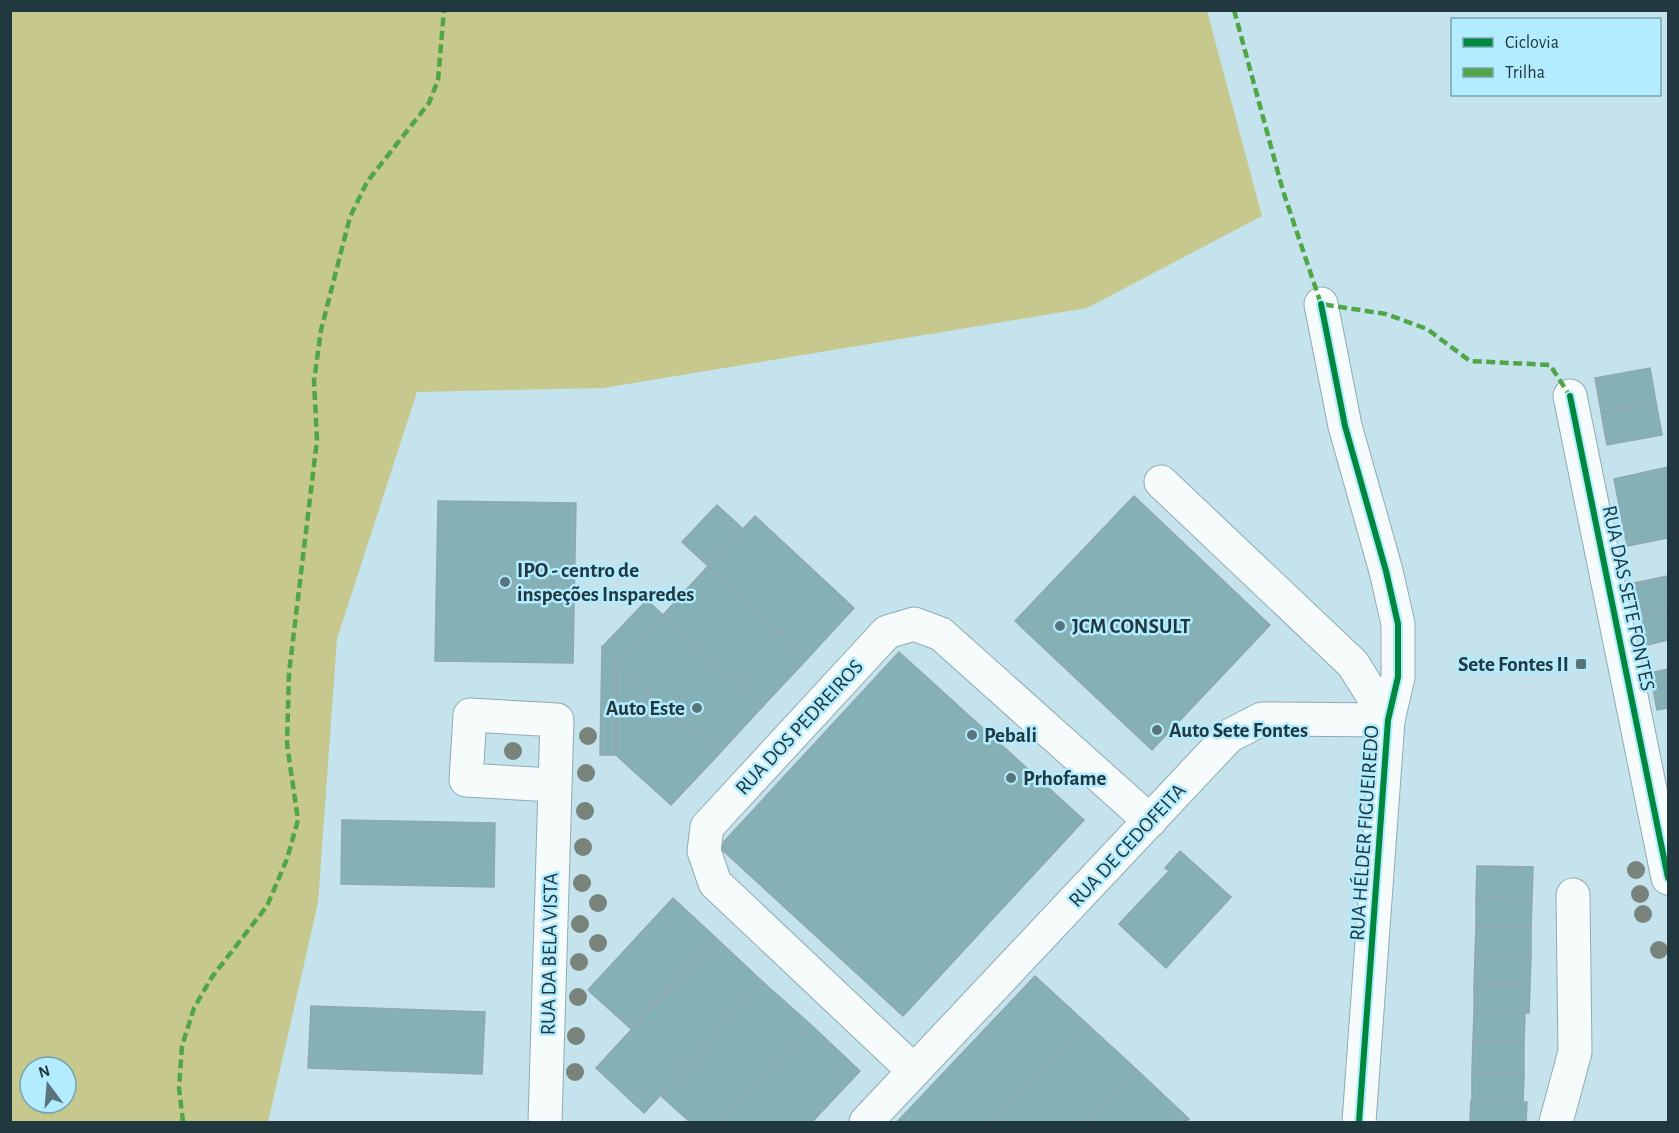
<svg xmlns="http://www.w3.org/2000/svg" width="1679" height="1133" font-family="'Alegreya Sans',sans-serif">
<rect width="100%" height="100%" fill="#c4e3ec"/>
<path fill="#c6c88e" fill-rule="evenodd" d="M 10,11 L 1207,11 L 1262,216 L 1087,308 L 603,388 L 417,392 L 337,639 L 318,903 L 268,1122 L 11,1122 ZM 30,1067 L 66,1067 L 66,1103 L 30,1103 Z"/>
<g fill="#85b1b6" stroke="#8fa8ad" stroke-width="1.5">
<path d="M 1650,368 L 1656,402 L 1601,412 L 1595,378 Z"/>
<path d="M 1656,402 L 1662,435 L 1607,445 L 1601,412 Z"/>
<path d="M 1668,467 L 1668,538 L 1627,546 L 1614,479 Z"/>
<path d="M 1134,496 L 1270,625 L 1152,750 L 1015,621 Z"/>
<path d="M 438,501 L 576,503 L 573,663 L 435,661 Z"/>
<path d="M 717,505 L 743,529 L 708,566 L 682,542 Z"/>
<path d="M 755,516 L 854,608 L 808,658 L 708,566 Z"/>
<path d="M 708,566 L 808,658 L 763,706 L 663,615 Z"/>
<path d="M 1668,576 L 1668,609 L 1641,615 L 1634,583 Z"/>
<path d="M 647,600 L 663,615 L 617,663 L 602,647 Z"/>
<path d="M 1668,609 L 1668,640 L 1647,645 L 1641,615 Z"/>
<path d="M 663,615 L 763,706 L 718,755 L 617,663 Z"/>
<path d="M 602,647 L 617,663 L 616,755 L 600,755 Z"/>
<path d="M 899,652 L 1084,820 L 903,1016 L 719,847 Z"/>
<path d="M 617,663 L 718,755 L 671,805 L 616,755 Z"/>
<path d="M 1668,669 L 1668,708 L 1657,710 L 1650,673 Z"/>
<path d="M 342,820 L 495,823 L 494,887 L 341,884 Z"/>
<path d="M 1180,851 L 1231,897 L 1166,968 L 1119,924 L 1169,871 L 1165,868 Z"/>
<path d="M 1477,866 L 1533,867 L 1532,899 L 1476,898 Z"/>
<path d="M 673,898 L 716,938 L 631,1029 L 588,990 Z"/>
<path d="M 1476,898 L 1532,899 L 1531,927 L 1476,927 Z"/>
<path d="M 1476,927 L 1531,927 L 1531,956 L 1475,955 Z"/>
<path d="M 716,938 L 764,983 L 644,1113 L 596,1068 Z"/>
<path d="M 1475,955 L 1531,956 L 1530,986 L 1474,985 Z"/>
<path d="M 1035,976 L 1086,1023 L 993,1122 L 897,1122 Z"/>
<path d="M 764,983 L 810,1024 L 720,1122 L 690,1122 L 660,1095 Z"/>
<path d="M 1474,985 L 1530,986 L 1529,1013 L 1474,1012 Z"/>
<path d="M 311,1006 L 485,1012 L 482,1074 L 308,1068 Z"/>
<path d="M 1474,1012 L 1525,1013 L 1524,1042 L 1473,1041 Z"/>
<path d="M 1086,1023 L 1136,1069 L 1086,1122 L 993,1122 Z"/>
<path d="M 810,1024 L 860,1071 L 812,1122 L 719,1122 Z"/>
<path d="M 1473,1041 L 1524,1042 L 1524,1074 L 1472,1072 Z"/>
<path d="M 1136,1069 L 1189,1119 L 1186,1122 L 1086,1122 Z"/>
<path d="M 1472,1072 L 1524,1074 L 1523,1102 L 1472,1100 Z"/>
<path d="M 1471,1100 L 1527,1102 L 1526,1122 L 1470,1122 Z"/>
</g>
<g fill="none" stroke-linecap="round" stroke-linejoin="round">
<g stroke="#91aab1" stroke-width="35">
<g id="minor">
<path d="M 1321,304 L 1345,426 L 1386,571 L 1398,624 L 1398,677 L 1388,720 L 1359,1122"/>
<path d="M 1570,396 L 1668,878"/>
<path d="M 1161,482 L 1353,664 L 1388,720"/>
<path d="M 914,1071 L 715,883 L 704,851 L 707,827 L 887,632 L 914,624 L 941,634 L 1150,821"/>
<path d="M 545,1122 L 557,720 L 470,715 L 466,780 L 553,785"/>
<path d="M 866,1122 L 1229,736 L 1262,719 L 1388,720"/>
<path d="M 1556,1122 L 1575,1052 L 1573,895"/>
</g>
</g>
<use href="#minor" stroke="#f6fbfc" stroke-width="33"/>
<g stroke="#50a646" stroke-width="4.5" stroke-dasharray="9 4.5" stroke-linecap="butt">
<path d="M 1234,10 L 1283,191 L 1321,304 L 1386,314 L 1427,329 L 1470,361 L 1550,365 L 1570,396"/>
<path d="M 183,1122 L 179,1088 L 182,1046 L 194,1008 L 212,977 L 267,906 L 287,859 L 298,820 L 287,744 L 289,673 L 317,440 L 314,381 L 321,330 L 350,217 L 367,182 L 429,103 L 438,80 L 444,10"/>
</g>
<g stroke="#b2ecfe" stroke-width="10">
<g id="cycleway">
<path d="M 1321,304 L 1345,426 L 1386,571 L 1398,624 L 1398,677 L 1388,720 L 1359,1122"/>
<path d="M 1570,396 L 1668,878"/>
</g>
</g>
<use href="#cycleway" stroke="#00873e" stroke-width="6"/>
</g>
<g fill="#77837b">
<circle cx="588" cy="736" r="9"/>
<circle cx="513" cy="751" r="9"/>
<circle cx="586" cy="773" r="9"/>
<circle cx="585" cy="811" r="9"/>
<circle cx="583" cy="847" r="9"/>
<circle cx="1636" cy="870" r="9"/>
<circle cx="582" cy="883" r="9"/>
<circle cx="1640" cy="894" r="9"/>
<circle cx="598" cy="903" r="9"/>
<circle cx="1643" cy="914" r="9"/>
<circle cx="580" cy="924" r="9"/>
<circle cx="598" cy="943" r="9"/>
<circle cx="1659" cy="950" r="9"/>
<circle cx="579" cy="962" r="9"/>
<circle cx="578" cy="997" r="9"/>
<circle cx="576" cy="1036" r="9"/>
<circle cx="575" cy="1072" r="9"/>
</g>
<g fill="#5a747c" stroke="#b2ecfe" stroke-width="2">
<circle cx="505" cy="582" r="6"/>
<circle cx="1060" cy="626" r="6"/>
<rect x="1575" y="658" width="12" height="12" rx="3"/>
<circle cx="697" cy="708" r="6"/>
<circle cx="1157" cy="730" r="6"/>
<circle cx="972" cy="735" r="6"/>
<circle cx="1011" cy="778" r="6"/>
</g>
<g text-anchor="middle" stroke-width="5" stroke-linejoin="round" paint-order="stroke">
<g font-size="21" font-weight="bold" fill="#21383f" stroke="#b2ecfe" text-anchor="start">
<text x="517" y="577">IPO - centro de<tspan x="517" dy="24">inspeções Insparedes</tspan></text>
<text x="1072" y="633">JCM CONSULT</text>
<text x="1569" y="671" text-anchor="end">Sete Fontes II</text>
<text x="685" y="715" text-anchor="end">Auto Este</text>
<text x="1169" y="737">Auto Sete Fontes</text>
<text x="984" y="742">Pebali</text>
<text x="1023" y="785">Prhofame</text>
</g>
<g font-size="21" fill="#21383f" stroke="#b2ecfe">
<text transform="translate(1629 598) rotate(78)" y="7">RUA DAS SETE FONTES</text>
<text transform="translate(799 727) rotate(-47)" y="7">RUA DOS PEDREIROS</text>
<text transform="translate(1364 833) rotate(-86)" y="7">RUA HÉLDER FIGUEIREDO</text>
<text transform="translate(1127 845) rotate(-47)" y="7">RUA DE CEDOFEITA</text>
<text transform="translate(549 954) rotate(-89)" y="7">RUA DA BELA VISTA</text>
</g>
</g>
<rect width="1679" height="1133" fill="none" stroke="#21383f" stroke-width="24"/>
<rect x="1451" y="18" width="210" height="78" fill="#b2ecfe" stroke="#78a4b2" stroke-width="1.5"/>
<rect x="1463" y="38" width="30" height="9" fill="#00873e" stroke="#78a4b2" stroke-width="1.5"/>
<text x="1505" y="48" font-size="18" fill="#21383f">Ciclovia</text>
<rect x="1463" y="68" width="30" height="9" fill="#50a646" stroke="#78a4b2" stroke-width="1.5"/>
<text x="1505" y="78" font-size="18" fill="#21383f">Trilha</text>
<g transform="translate(48 1085) rotate(344)"><circle r="28" fill="#b2ecfe" stroke="#78a4b2" stroke-width="1.5"/>
<path d="M0-4.5L10 22L0 15L-10 22Z" fill="#5a747c"/>
<text y="-9" font-size="16" font-weight="bold" text-anchor="middle" fill="#21383f">N</text>
</g>
</svg>
